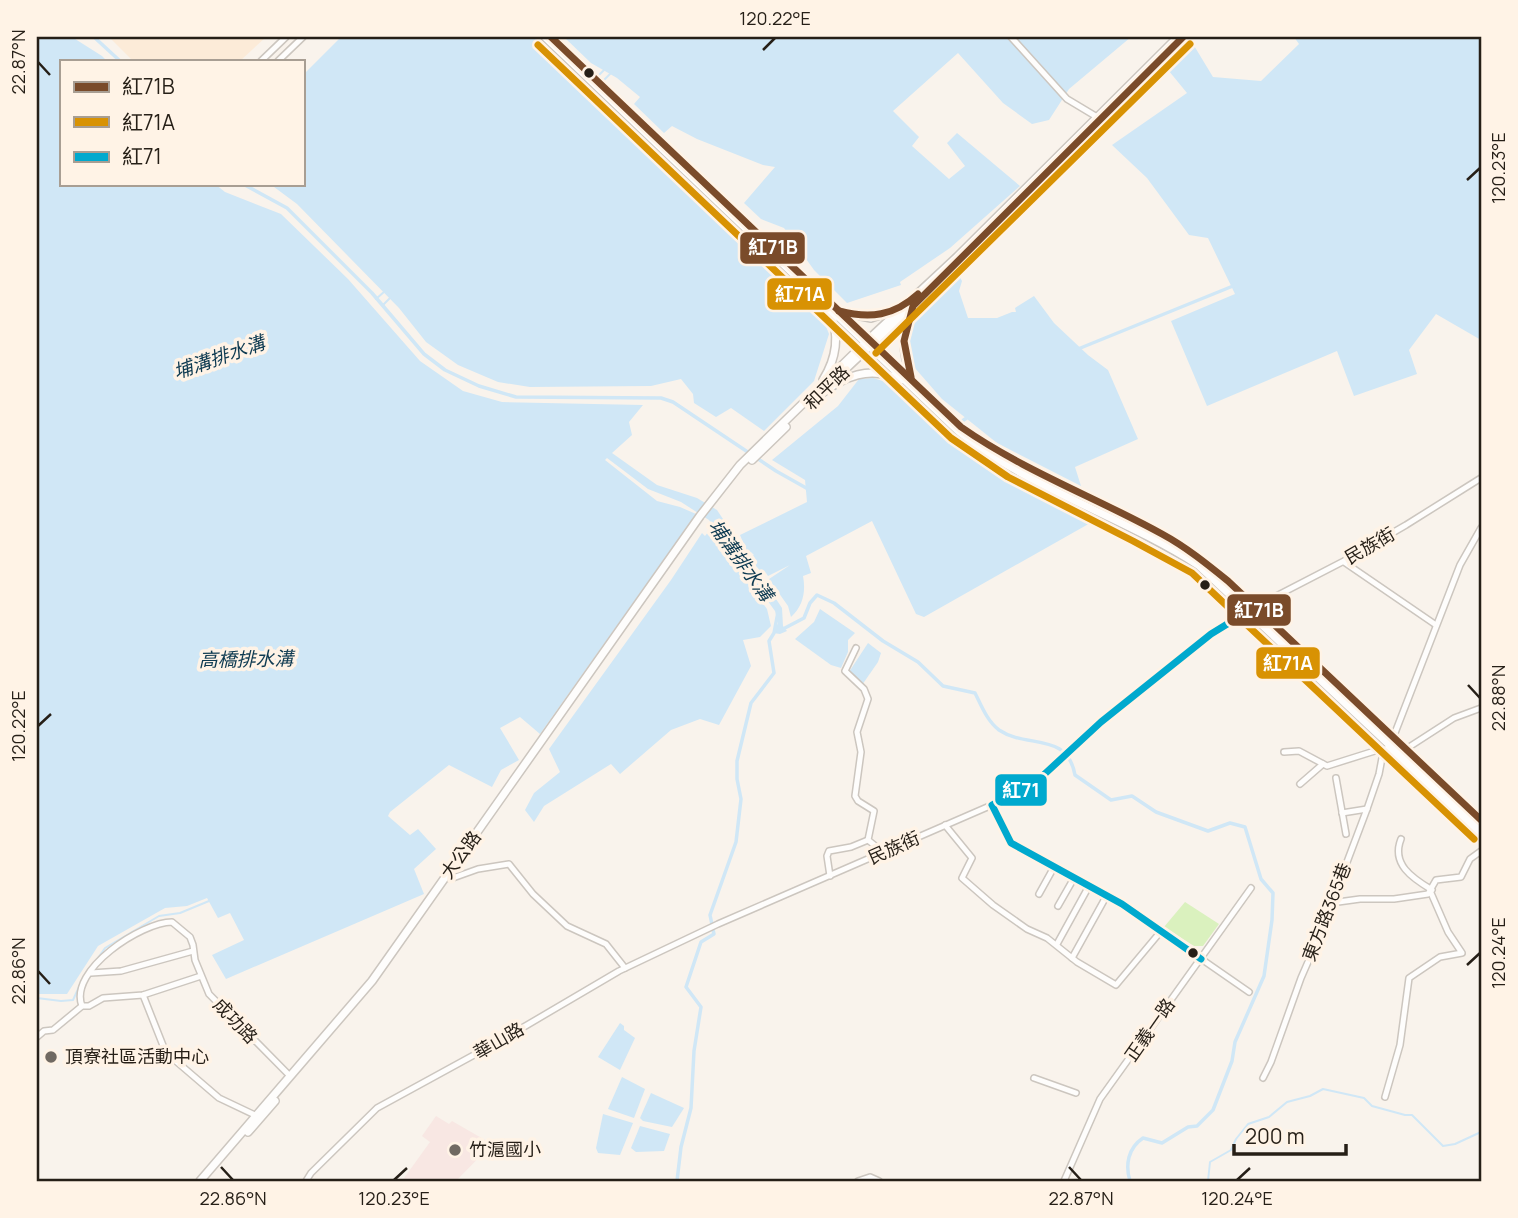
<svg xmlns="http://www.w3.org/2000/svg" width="1518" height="1218" font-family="Manrope,'Noto Sans TC',sans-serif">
<rect width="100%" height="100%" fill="#f9f3ec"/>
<path fill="#fcebd8" d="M 109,37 L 266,37 L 240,61 L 133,61 Z"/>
<path fill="#f8e7e3" d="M 436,1116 L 449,1124 L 452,1121 L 492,1144 L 456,1181 L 402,1181 L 430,1142 L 422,1136 Z"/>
<path fill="#daf1be" d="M 1185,902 L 1219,924 L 1203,946 L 1194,946 L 1164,927 Z"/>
<g fill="#d0e7f6">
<path d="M 37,37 L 72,37 L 102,56 L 107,61 L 61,61 L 61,184 L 215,184 L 225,192 L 281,214 L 348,279 L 420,361 L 463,391 L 502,402 L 643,405 L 629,422 L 632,435 L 612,453 L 657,485 L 697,498 L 717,510 L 782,608 L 783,626 L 787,631 L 780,634 L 773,633 L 778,623 L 775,611 L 709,520 L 681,502 L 648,489 L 607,458 L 605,460 L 657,501 L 680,507 L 696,514 L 540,734 L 520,717 L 500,728 L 519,760 L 501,770 L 492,787 L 449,765 L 390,812 L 388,816 L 410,835 L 418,829 L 436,849 L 414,869 L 424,894 L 226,979 L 212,955 L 244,940 L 230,913 L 218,918 L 207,898 L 187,906 L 165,908 L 98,946 L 67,994 L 37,994 Z"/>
<path d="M 341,37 L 537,37 L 819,309 L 829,334 L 814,381 L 764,431 L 731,408 L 716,417 L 694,403 L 693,394 L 681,379 L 651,386 L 530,387 L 498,382 L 458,365 L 426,342 L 399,308 L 297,204 L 270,184 L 303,184 L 303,75 Z"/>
<path d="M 564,37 L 1131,37 L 1069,89 L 1049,120 L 1032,124 L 1003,103 L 958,53 L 893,111 L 919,137 L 912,146 L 949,179 L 965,166 L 947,143 L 957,133 L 1020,186 L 950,248 L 900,282 L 901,285 L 847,303 L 814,270 L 784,228 L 761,219 L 744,203 L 775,167 L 763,165 L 697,139 L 672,126 L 664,133 L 634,104 L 640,97 L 617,78 L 591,63 Z"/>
<path d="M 1294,37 L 1481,37 L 1481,340 L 1436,314 L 1409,350 L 1417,374 L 1354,396 L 1337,351 L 1207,406 L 1171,321 L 1235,294 L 1208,238 L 1189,235 L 1147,178 L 1112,145 L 1187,93 L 1164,65 L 1190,39 L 1213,77 L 1261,81 L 1299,44 Z"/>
<path d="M 957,272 L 962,281 L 959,291 L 968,318 L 997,318 L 1012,312 L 1016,312 L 1015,308 L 1034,296 L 1054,323 L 1088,355 L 1108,370 L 1138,439 L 1075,467 L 1081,486 L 997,443 L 942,399 L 914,367 L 908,340 L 915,313 L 927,296 Z"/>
<path d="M 873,378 L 896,385 L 917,404 L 920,403 L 936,420 L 979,456 L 1094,516 L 1092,522 L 924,617 L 916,614 L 872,521 L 806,556 L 811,573 L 803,576 C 806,592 803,606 791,617 L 788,606 L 769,579 L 790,565 L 768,576 L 766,573 L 764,575 L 749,558 L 754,555 L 751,552 L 748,554 L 740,535 L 807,502 L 805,480 L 772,460 L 838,406 L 859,379 Z"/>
<path d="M 709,531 L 767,609 L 771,626 L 760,637 L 743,640 L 751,666 L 719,725 L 700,719 L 671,730 L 620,774 L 611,764 L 544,806 L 534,822 L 525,810 L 534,793 L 560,772 L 549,749 L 671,580 L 702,533 L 705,536 Z"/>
<path d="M 820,609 L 855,633 L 848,640 L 848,652 L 841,668 L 831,665 L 795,639 L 814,622 Z"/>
<path d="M 868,643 L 881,653 L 878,662 L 862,685 L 849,672 Z"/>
<path d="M 620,1023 L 624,1026 L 624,1030 L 635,1038 L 620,1070 L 598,1057 Z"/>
<path d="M 622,1077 L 645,1089 L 634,1118 L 608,1109 Z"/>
<path d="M 651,1093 L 684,1108 L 672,1127 L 643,1121 L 640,1118 Z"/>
<path d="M 603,1114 L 633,1123 L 620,1155 L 598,1153 L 596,1148 Z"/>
<path d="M 640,1126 L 670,1134 L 664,1151 L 636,1152 L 631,1148 Z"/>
</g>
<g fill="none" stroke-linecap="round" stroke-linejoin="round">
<g stroke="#d0e7f6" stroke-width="2">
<path d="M 598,76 L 604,70"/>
<path d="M 603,81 L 610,74"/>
<path d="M 376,299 L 385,291"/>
<path d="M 383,305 L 391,297"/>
<path d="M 96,961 L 105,948 L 159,916 L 180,913 L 209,901"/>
<path d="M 37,998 L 61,1001 L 73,1000 L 84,976"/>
<path d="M 1208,1181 L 1210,1162 L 1231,1150 L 1236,1139 L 1248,1124 L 1269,1117 L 1287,1102 L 1310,1096 L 1323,1089 L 1364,1098 L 1372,1106 L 1405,1115 L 1412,1115 L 1443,1146 L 1455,1144 L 1481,1132"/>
</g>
<g stroke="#d0e7f6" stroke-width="3.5">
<path d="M 94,37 L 120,61"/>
<path d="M 243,184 L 287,208 L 372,293 L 424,354 L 445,370 L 479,386 L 516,397 L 661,398 L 673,402 L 776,471 L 808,489"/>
<path d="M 1078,349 L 1233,286"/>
<path d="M 945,433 L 968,417"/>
<path d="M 783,629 L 804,618 L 810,603 L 817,595 L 834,603 L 883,641 L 918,662 L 943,686 L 975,693 C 981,705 987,721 999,730 C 1027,749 1067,731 1075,775 L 1111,800 L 1132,796 L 1156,812 L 1208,831 L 1230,823 L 1245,827 L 1261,879 L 1273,893 L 1272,920 L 1264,976 L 1235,1042 L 1232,1061 L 1213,1110 L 1197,1126 L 1188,1127 L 1162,1143 L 1143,1138 C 1128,1148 1125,1165 1130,1181"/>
<path d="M 677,1181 L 681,1147 L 691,1108 L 694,1051 L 701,1007 L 686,987 L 701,942 L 714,934 L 710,915 L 736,842 L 741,799 L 737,779 L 737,761 L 751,703 L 774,673 L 769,641 L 774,633 L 778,612"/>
</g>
<g stroke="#ccc6bf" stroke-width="8">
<g id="minor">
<path d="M 1011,37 L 1067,99 L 1097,117"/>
<path d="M 261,61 L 286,37"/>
<path d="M 278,61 L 303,37"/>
<path d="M 1344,562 L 1436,625"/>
<path d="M 856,648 L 845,671 L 864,689 L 868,699 L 857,732 L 861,752 L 855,796 L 858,801 L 874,811 L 868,840 L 878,848 L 881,854"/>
<path d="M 1406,749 L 1454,718 L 1481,708"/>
<path d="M 1284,752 L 1299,751 L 1327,766 L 1381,749 L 1388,749 L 1481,838"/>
<path d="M 1336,778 L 1346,834"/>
<path d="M 1300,784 L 1323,764"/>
<path d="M 992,805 L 1011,843 L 1020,849 L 1122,904 L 1249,992"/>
<path d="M 1342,813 L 1367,809"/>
<path d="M 945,825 L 972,858 L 962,878 L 993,905 L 1027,929 L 1047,938 L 1077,962 L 1116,985 L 1162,930"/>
<path d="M 1401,839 C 1391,864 1412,878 1432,890"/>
<path d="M 830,876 L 827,856 L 829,851 L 851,847 L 868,840"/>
<path d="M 450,879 L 478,869 L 509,864 L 533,894 L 567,926 L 606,944 L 625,968"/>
<path d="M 1039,894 L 1054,867"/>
<path d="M 1331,903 L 1360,899 L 1394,899 L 1428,894 L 1436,880 L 1461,877 L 1470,859 L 1481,851"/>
<path d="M 1058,906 L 1074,878"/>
<path d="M 1057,944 L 1089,886"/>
<path d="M 1072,958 L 1107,895"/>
<path d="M 91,973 L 121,971 L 193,951"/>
<path d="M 143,995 L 164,1048 L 170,1056 L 219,1098 L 259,1117"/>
<path d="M 82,1006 C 68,970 142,922 172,922 L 190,937 L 193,945 L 195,960 L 209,994 L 290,1076"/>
<path d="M 37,1037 L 44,1031 L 53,1030 L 82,1006 L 89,1006 L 103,998 L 143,995 L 201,976"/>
<path d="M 1034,1078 L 1076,1093"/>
<path d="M 1263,1078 L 1271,1062 L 1301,978 L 1318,939 L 1367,809 L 1379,774 L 1382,758 L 1393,738 L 1460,565 L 1481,528"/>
<path d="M 1385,1097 L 1400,1045 L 1409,978 L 1440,957 L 1462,953 L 1448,932 L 1431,893"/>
<path d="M 306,1181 L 311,1173 L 377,1108 L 505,1038 L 619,971 L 718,924 L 992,805 L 1036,782 L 1086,735 L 1211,634 L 1255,607 L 1344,561 L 1406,525 L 1481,478"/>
<path d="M 858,1181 L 870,1177 L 879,1181"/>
<path d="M 1064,1181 L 1100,1099 L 1251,888"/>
</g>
</g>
<g stroke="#ccc6bf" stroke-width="10">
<g id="major">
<path d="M 545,37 L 957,430 C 1025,487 1122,516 1198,565 L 1481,831"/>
<path d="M 840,312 L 961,427 C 1021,473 1096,498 1162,534 C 1185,547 1207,564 1228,581 L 1481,820"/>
<path d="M 841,312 L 871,318 L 901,308"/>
<path d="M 911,376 C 902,351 902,334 911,310"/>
<path d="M 837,377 L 907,311"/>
<path d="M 823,380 C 836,359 840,335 830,312"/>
<path d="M 818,396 C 844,376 870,365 901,380"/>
<path d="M 752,460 L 786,427"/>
<path d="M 248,1132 L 275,1101"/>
<path d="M 200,1181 L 372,981 L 700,516 L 740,465 L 869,339 L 957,257 L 1178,37"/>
</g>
</g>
<use href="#minor" stroke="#fefdfc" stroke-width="5"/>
<use href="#major" stroke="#fefdfc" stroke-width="7"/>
<g stroke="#fff3e6" stroke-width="12">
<g id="bus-1">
<path d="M 551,37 L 961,427 C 1024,471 1095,497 1162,534 C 1186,547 1207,564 1228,581 L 1481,820"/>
<path d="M 839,311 C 870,319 894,316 918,294"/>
<path d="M 911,377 L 904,341 L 913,306 L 1183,37"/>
</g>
</g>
<g stroke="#fff3e6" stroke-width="12">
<g id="bus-2">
<path d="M 538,45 L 951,438 L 1008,477 L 1133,541 L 1192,573 L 1474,839"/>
<path d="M 876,353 L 1190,44"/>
</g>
</g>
<g stroke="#fff3e6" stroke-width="12">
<path id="bus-3" d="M 1201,959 L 1122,904 L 1011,843 L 992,805 L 1036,782 L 1101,722 L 1211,634 L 1255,607"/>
</g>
<use href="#bus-1" stroke="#7a4b2a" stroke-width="7"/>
<use href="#bus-2" stroke="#d89203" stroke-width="7"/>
<use href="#bus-3" stroke="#00a9ce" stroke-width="7"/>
</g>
<path fill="none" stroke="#261f17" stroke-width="2.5" d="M 763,50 L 775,38M 38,62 L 50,75M 1467,180 L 1480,168M 1468,685 L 1480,698M 38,726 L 51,714M 1467,965 L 1480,953M 38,971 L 50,984M 221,1167 L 233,1180M 1069,1167 L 1081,1180M 394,1180 L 407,1168M 1237,1180 L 1250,1168"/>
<g fill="#261f17" stroke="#fff3e6" stroke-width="2.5">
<circle cx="589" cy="73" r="6"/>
<circle cx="1205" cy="585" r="6"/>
<circle cx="1193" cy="953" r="6"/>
</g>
<g fill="#706962" stroke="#fff3e6" stroke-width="2.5">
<circle cx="51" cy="1057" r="7"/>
<circle cx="455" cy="1150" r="7"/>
</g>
<g text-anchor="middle" stroke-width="7" stroke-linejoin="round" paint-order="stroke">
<g font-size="18" fill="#261f17" stroke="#fff3e6">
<text transform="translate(827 388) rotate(-44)" y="6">和平路</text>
<text transform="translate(1370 546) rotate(-30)" y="6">民族街</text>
<text transform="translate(894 848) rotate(-24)" y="6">民族街</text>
<text transform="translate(461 855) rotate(-54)" y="6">大公路</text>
<text transform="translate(1327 912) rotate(-69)" y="6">東方路365巷</text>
<text transform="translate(235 1021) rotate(46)" y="6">成功路</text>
<text transform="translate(1150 1030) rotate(-55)" y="6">正義一路</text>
<text transform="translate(499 1041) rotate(-30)" y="6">華山路</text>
</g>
<g font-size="18" fill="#261f17" stroke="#fff3e6" text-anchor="start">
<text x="65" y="1063">頂寮社區活動中心</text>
<text x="469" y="1156">竹滬國小</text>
</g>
<g font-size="19" font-style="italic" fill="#0e3a51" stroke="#fff3e6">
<text transform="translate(219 357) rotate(-19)" y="7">埔溝排水溝</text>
<text transform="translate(741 560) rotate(54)" y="7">埔溝排水溝</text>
<text transform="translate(246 659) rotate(-1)" y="7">高橋排水溝</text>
</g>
</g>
<g stroke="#fff3e6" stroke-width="2.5">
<rect x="739" y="231" width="67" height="34" rx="7" fill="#7a4b2a"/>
<rect x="766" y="277" width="67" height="34" rx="7" fill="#d89203"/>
<rect x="1226" y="593" width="66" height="34" rx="7" fill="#7a4b2a"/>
<rect x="1255" y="646" width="66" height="34" rx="7" fill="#d89203"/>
<rect x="994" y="773" width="54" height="34" rx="7" fill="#00a9ce"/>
</g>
<g font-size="19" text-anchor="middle" font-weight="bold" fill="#fff">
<text x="773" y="254">紅71B</text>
<text x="800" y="301">紅71A</text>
<text x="1259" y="617">紅71B</text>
<text x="1288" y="670">紅71A</text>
<text x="1021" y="797">紅71</text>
</g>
<rect width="1518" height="1218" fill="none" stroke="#fff3e6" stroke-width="77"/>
<rect x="60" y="60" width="245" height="126" fill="#fff3e6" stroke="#a89e93" stroke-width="2"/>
<rect x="74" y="82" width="35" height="10" fill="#7a4b2a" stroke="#a89e93" stroke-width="2"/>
<text x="122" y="94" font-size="21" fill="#261f17">紅71B</text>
<rect x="74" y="117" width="35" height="10" fill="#d89203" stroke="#a89e93" stroke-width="2"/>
<text x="122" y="130" font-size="21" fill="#261f17">紅71A</text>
<rect x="74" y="152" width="35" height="10" fill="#00a9ce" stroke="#a89e93" stroke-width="2"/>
<text x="122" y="164" font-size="21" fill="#261f17">紅71</text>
<path d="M1234 1144v10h112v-10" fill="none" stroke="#261f17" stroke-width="3.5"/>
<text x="1245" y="1144" font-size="21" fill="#261f17" stroke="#fff3e6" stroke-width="5" paint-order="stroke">200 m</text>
<rect x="38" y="38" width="1442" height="1142" fill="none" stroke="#261f17" stroke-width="2.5"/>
<g font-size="18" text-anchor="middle" fill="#261f17">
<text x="775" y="25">120.22°E</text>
<text transform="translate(19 62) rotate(-90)" y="6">22.87°N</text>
<text transform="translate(1499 168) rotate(-90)" y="6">120.23°E</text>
<text transform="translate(1499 698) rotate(-90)" y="6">22.88°N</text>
<text transform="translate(19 726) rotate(-90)" y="6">120.22°E</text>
<text transform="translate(1499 953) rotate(-90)" y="6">120.24°E</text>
<text transform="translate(19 971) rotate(-90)" y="6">22.86°N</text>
<text x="233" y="1205">22.86°N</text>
<text x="394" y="1205">120.23°E</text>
<text x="1081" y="1205">22.87°N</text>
<text x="1237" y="1205">120.24°E</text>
</g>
</svg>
